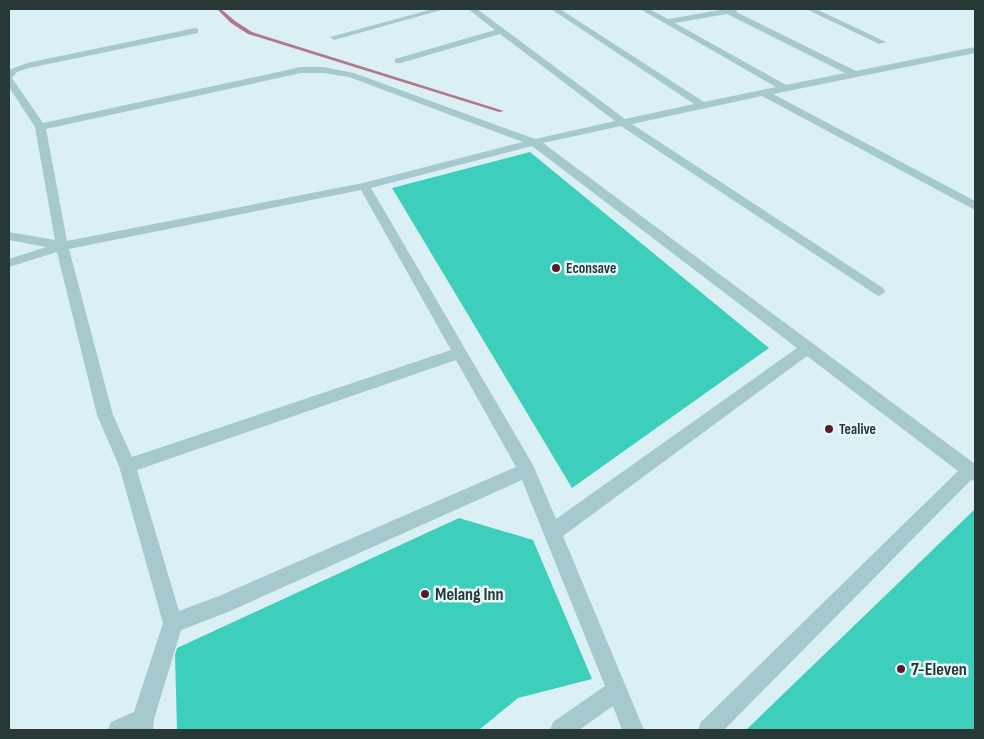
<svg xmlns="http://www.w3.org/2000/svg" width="984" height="739" font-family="'Sofia Sans Condensed',sans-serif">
<rect width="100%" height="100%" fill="#daf0f4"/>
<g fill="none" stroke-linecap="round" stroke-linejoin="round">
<path fill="#b3778b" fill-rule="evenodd" d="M 217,9 L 221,9 L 235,21 L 252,32 L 504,111 L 499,112 L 248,34 L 231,23 Z"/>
</g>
<g fill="#3dcfbb">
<path d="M 530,152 L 769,348 L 572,488 L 392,188 Z"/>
<path d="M 975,509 L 975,730 L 746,730 Z"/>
<path d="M 459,518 L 533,540 L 592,679 L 518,698 L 479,730 L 177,730 L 175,655 L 177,648 Z"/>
</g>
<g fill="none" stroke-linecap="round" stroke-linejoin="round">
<g fill="#a5c9cd" fill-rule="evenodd">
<path d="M 433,9 L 445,9 L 334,40 L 330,37 Z"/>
<path d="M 468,9 L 477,9 L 625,119 L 694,104 L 551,9 L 560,9 L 704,102 L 776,87 L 640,9 L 649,9 L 668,19 L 726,9 L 738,9 L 736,12 L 856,71 L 975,47 L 975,53 L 773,94 L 975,201 L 975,210 L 762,96 L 632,124 L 883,288 L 885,291 L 883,294 L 878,296 L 621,126 L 543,143 L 975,464 L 975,481 L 971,480 L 724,730 L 698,730 L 701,722 L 958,471 L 807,356 L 563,536 L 644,730 L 622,730 L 613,706 L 579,730 L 550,730 L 553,722 L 605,686 L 522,480 L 228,612 L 181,630 L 154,719 L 153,730 L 108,730 L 111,722 L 134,712 L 163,623 L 119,466 L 97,415 L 57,252 L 9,267 L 9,259 L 46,247 L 9,240 L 9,232 L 55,240 L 35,127 L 9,87 L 9,70 L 27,63 L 195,28 L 198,29 L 198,33 L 29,68 L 17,72 L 12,78 L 43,123 L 301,67 L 323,67 L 354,73 L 535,139 L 615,121 L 500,34 L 401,63 L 395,63 L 395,59 L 495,30 ZM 727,14 L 845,73 L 786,85 L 675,23 ZM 301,73 L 323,73 L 349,77 L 523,142 L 363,183 L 67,241 L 46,129 ZM 532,146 L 797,348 L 556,519 L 533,465 L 371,188 ZM 361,190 L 451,350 L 132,457 L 113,415 L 69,249 ZM 456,360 L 516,467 L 219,596 L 179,611 L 137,470 Z"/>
<path d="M 806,9 L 816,9 L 886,42 L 879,44 Z"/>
</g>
</g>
<g fill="#5c192e" stroke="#e7f8fb" stroke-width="2">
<circle cx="556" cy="268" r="5"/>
<circle cx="829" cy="429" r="5"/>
<circle cx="425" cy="594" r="5"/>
<circle cx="901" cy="669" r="5"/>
</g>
<g text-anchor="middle" stroke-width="5" stroke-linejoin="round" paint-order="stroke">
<g font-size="15" font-weight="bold" fill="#273837" stroke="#e7f8fb" text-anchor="start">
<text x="566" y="273">Econsave</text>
<text x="839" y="434">Tealive</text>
</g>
<g font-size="18" font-weight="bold" fill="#273837" stroke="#e7f8fb" text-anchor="start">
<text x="435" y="600">Melang Inn</text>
<text x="911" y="675">7-Eleven</text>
</g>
</g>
<rect width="984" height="739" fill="none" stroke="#273837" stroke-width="20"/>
</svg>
